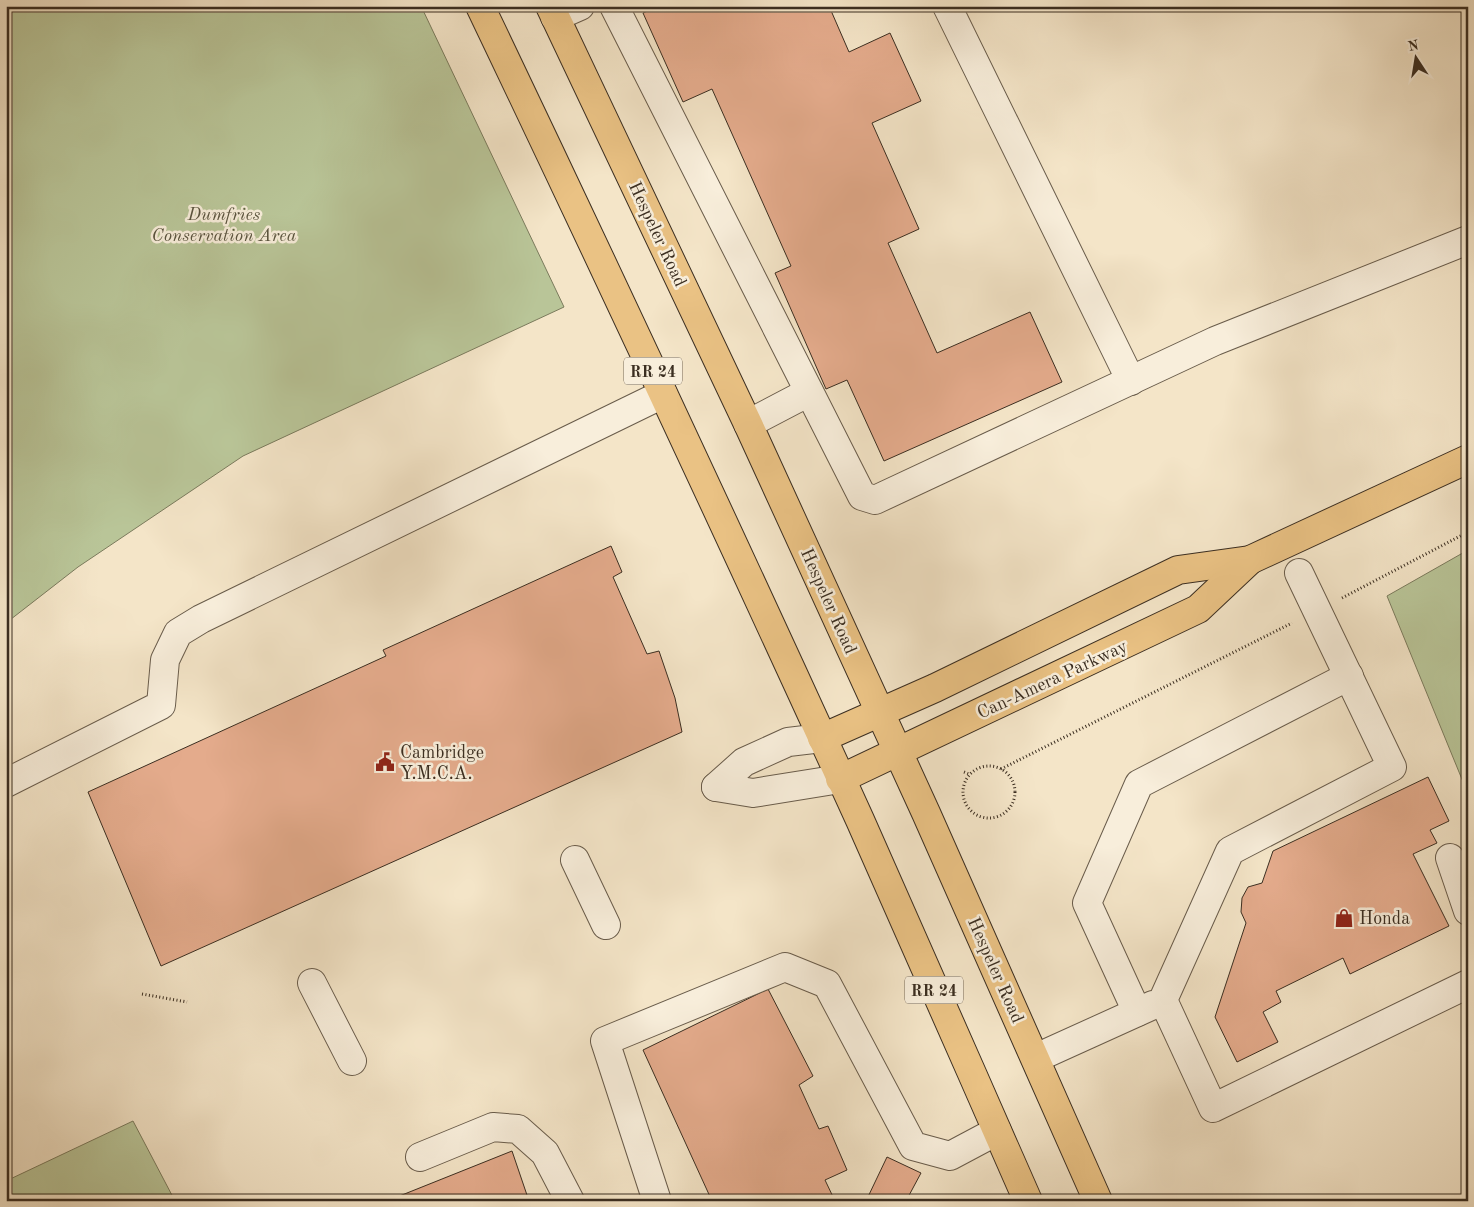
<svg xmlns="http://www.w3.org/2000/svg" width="1474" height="1207" font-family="'Old Standard TT',serif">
<rect width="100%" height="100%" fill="#f4e5c8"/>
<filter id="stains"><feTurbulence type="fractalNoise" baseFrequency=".004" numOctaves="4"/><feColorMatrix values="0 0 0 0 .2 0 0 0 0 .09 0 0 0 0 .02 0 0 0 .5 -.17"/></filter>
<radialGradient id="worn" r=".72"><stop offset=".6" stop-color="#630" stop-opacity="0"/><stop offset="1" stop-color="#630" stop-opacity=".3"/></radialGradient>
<g fill="#b9c598" stroke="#7a7a5c">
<path d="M 6,6 L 421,6 L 564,307 L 243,456 L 78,567 L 6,623 Z"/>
<path d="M 1468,550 L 1468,794 L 1387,596 Z"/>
<path d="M 133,1121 L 175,1201 L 6,1201 L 6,1181 Z"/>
</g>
<g fill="#e4ab8c" stroke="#3b2e21">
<path d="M 658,6 L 829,6 L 849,52 L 890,33 L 921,101 L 872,123 L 919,229 L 888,243 L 937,353 L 1030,312 L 1062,382 L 884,461 L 847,380 L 826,389 L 775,273 L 791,266 L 712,89 L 683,102 L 643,13 Z"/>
<path d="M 611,546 L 622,572 L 613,577 L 647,654 L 659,651 L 675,698 L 682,732 L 161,966 L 88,792 L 386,656 L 383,650 Z"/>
<path d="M 1428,777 L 1449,821 L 1430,830 L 1437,843 L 1413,854 L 1449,926 L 1350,974 L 1343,958 L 1276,991 L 1281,1002 L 1263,1012 L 1278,1042 L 1237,1062 L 1215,1017 L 1246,923 L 1241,912 L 1242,898 L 1248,887 L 1262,883 L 1273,851 Z"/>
<path d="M 768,989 L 813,1076 L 799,1085 L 819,1129 L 828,1126 L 847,1170 L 825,1180 L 835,1201 L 712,1201 L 643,1050 Z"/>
<path d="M 512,1151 L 529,1201 L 387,1201 Z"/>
<path d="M 887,1157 L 921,1173 L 906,1201 L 866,1201 Z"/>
</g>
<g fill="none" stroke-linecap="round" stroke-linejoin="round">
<g stroke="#695c4b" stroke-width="30">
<g id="minor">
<path d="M 614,6 L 862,496 L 875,500 L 1215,341 L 1468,240"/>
<path d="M 947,6 L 1131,381"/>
<path d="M 555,17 L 580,6"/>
<path d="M 748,424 L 809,392"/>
<path d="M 1299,573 L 1392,767 L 1230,851 L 1163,1000 L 1213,1108 L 1468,984"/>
<path d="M 6,783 L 161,705 L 165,660 L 178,633 L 201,619 L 663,394"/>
<path d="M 716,787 L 753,793 L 840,779"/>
<path d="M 716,787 L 744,762 L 788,742 L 822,738"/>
<path d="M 1450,858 L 1468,911"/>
<path d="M 575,860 L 606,925"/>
<path d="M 312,983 L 352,1061"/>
<path d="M 1137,1012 L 1087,903 L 1139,784 L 1349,676"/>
<path d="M 1036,1058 L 1153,1005"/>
<path d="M 420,1157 L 493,1127 L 518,1129 L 545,1153 L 570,1201"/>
<path d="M 657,1201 L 605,1041 L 785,967 L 827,984 L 913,1146 L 950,1156 L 997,1131"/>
</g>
</g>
<g stroke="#3b2e21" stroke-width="30">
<g id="major">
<path d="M 480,6 C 609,276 736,548 860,820 C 917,947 972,1074 1028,1201"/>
<path d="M 550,6 L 748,424 L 926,813 L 1098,1201"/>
<path d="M 822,738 L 935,688 L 1178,570 L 1250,560 L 1468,459"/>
<path d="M 840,779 L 1198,609 L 1250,560"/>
</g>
</g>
<g stroke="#3b2e21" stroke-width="3" stroke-dasharray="1 2.5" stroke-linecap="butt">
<path d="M 1342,598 L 1468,532"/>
<circle cx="989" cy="792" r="26"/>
<path d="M 1001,769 L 1292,623"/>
<path d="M 964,772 L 969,774"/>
<path d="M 142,994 L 187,1002"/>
</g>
<use href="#minor" stroke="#f8eedb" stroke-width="28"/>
<use href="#major" stroke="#eac284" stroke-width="28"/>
</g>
<defs>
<g id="civic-bare" transform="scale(1.5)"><path d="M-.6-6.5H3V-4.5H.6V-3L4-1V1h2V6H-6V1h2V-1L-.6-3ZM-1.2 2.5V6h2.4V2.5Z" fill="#8f2418" stroke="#f8eedb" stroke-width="2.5" paint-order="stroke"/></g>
<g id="shop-bare" transform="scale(1.5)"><path d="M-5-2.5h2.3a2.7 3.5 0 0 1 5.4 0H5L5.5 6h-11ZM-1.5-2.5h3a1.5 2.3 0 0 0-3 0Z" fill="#8f2418" stroke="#f8eedb" stroke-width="2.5" paint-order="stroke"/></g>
</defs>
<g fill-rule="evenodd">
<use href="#civic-bare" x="385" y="762"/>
<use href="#shop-bare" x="1344" y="918"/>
</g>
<g text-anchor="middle" stroke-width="5" stroke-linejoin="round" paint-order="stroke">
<g fill="#f8eedb" stroke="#746859" stroke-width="1">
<rect x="624" y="357.5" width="58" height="27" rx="4"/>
<rect x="905" y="976.5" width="58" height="27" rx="4"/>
</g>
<g font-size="16" font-weight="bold" fill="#3b2e21">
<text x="653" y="377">RR 24</text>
<text x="934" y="996">RR 24</text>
</g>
<g font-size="18" font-style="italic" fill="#5a543f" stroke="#f8eedb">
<text x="224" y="220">Dumfries<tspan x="224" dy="21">Conservation Area</tspan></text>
</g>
<g font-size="18" fill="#3b2e21" stroke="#f8eedb">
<text transform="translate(658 234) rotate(65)" y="6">Hespeler Road</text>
<text transform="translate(829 601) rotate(66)" y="6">Hespeler Road</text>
<text transform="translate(1052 679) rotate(-25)" y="6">Can-Amera Parkway</text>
<text transform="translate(996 970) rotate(66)" y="6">Hespeler Road</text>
</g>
<g font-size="18" fill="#3b2e21" stroke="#f8eedb" text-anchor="start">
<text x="400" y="758">Cambridge<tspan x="400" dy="21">Y.M.C.A.</tspan></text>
<text x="1359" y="924">Honda</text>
</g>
</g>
<rect width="1474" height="1207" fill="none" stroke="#f4e5c8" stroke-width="25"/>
<rect x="8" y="8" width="1459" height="1192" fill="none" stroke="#3b2e21" stroke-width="2.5"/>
<rect x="12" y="12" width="1449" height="1182" fill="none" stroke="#3b2e21"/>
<g transform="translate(1416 58) rotate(348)" stroke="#f8eedb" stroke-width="4" paint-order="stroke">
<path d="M0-4L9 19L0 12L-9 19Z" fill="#3b2e21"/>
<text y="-8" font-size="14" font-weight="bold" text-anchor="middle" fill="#3b2e21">N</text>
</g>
<rect width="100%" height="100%" filter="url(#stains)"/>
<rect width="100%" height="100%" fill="url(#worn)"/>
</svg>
